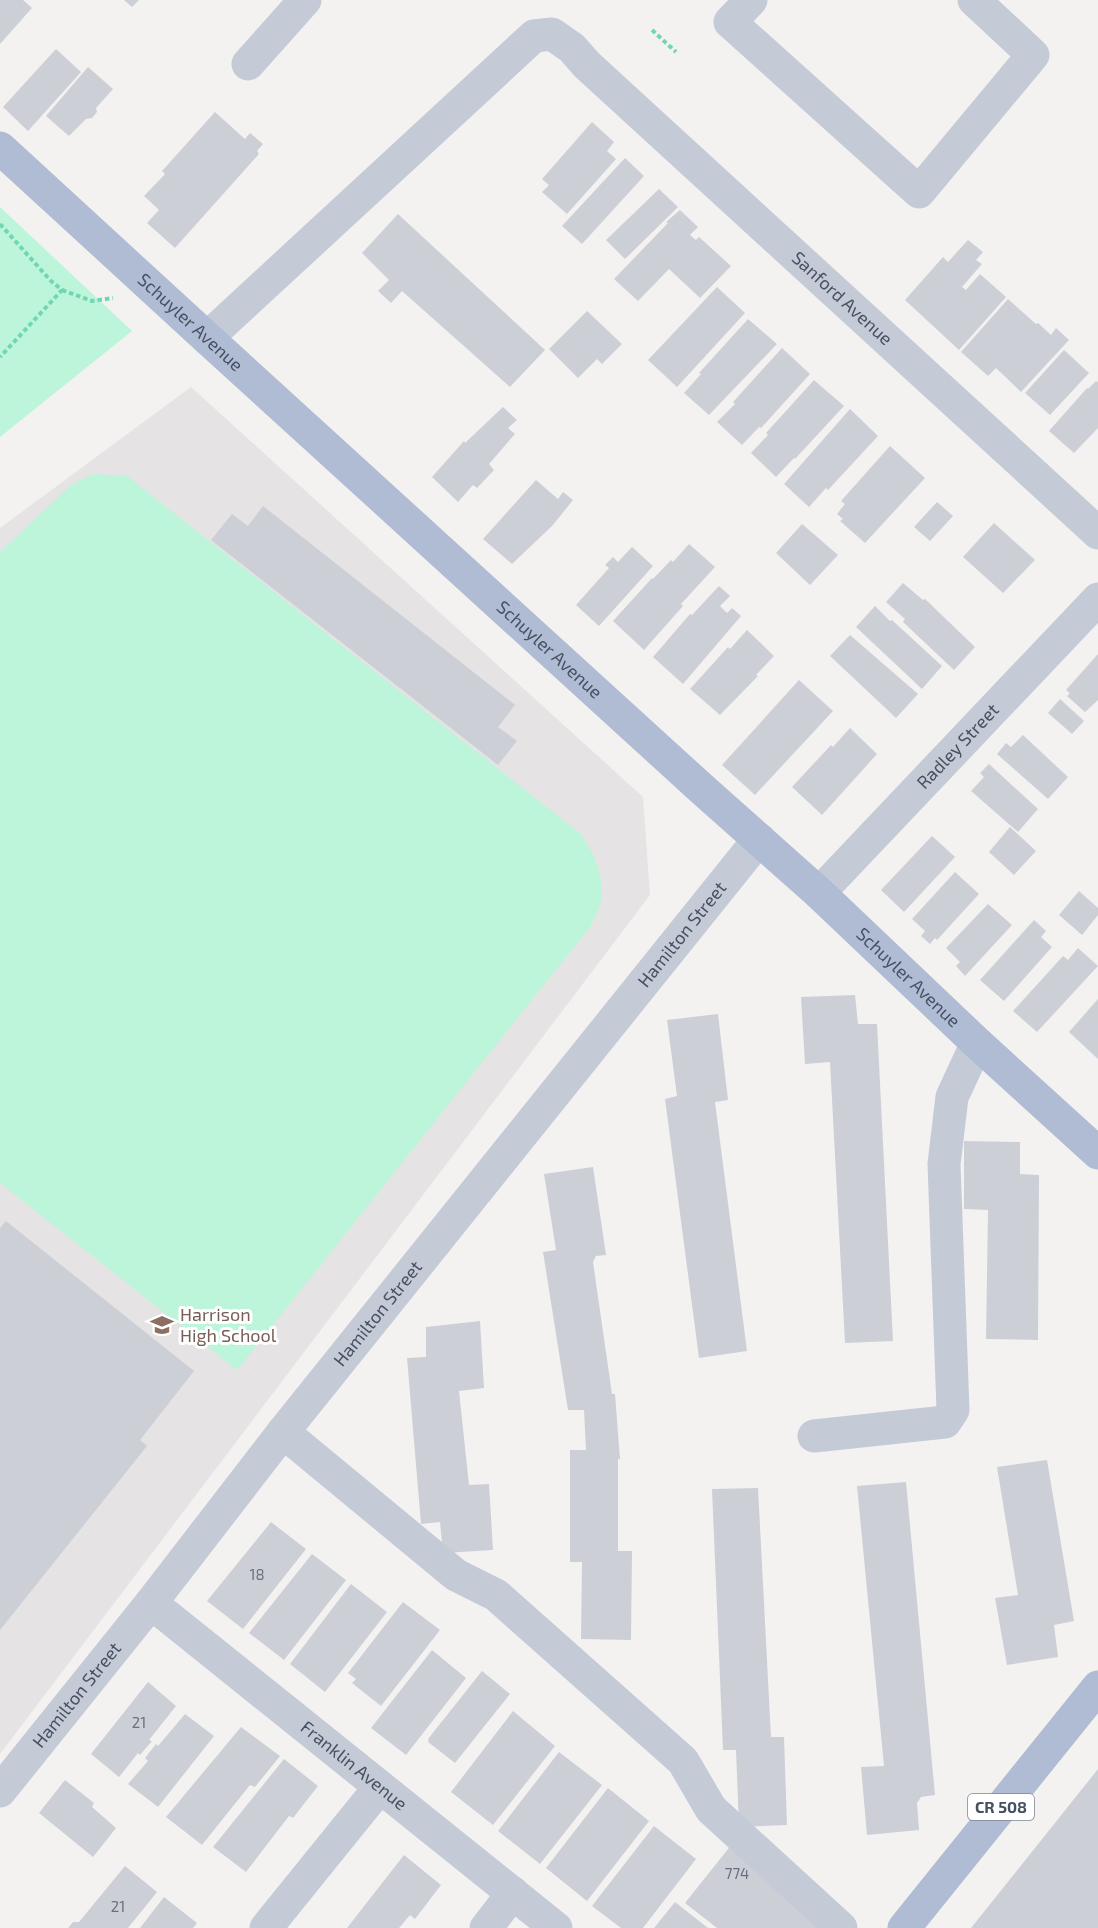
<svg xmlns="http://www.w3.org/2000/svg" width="1098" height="1928" font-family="'Exo 2',sans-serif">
<rect width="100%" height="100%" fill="#f4f2f1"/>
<path fill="#e5e3e3" d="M 191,387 L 643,797 L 650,895 L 0,1754 L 0,528 Z"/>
<g fill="#bdf5db">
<path d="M 0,207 L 132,331 L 0,437 Z"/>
<path d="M 94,474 L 127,476 L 582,835 C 595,856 606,879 600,904 C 598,912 593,920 590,927 L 237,1370 L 0,1183 L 0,552 L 71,485 Z"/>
</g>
<g fill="#cdcfd7">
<path d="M 0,0 L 23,0 L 32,8 L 0,44 Z"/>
<path d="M 124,0 L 139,0 L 132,7 Z"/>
<path d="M 56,49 L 81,72 L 28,131 L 3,107 Z"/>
<path d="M 88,67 L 113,89 L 96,108 L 97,112 L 92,118 L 86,119 L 69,136 L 46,116 Z"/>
<path d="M 215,112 L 245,139 L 250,133 L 263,144 L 257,151 L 259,154 L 175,248 L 147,223 L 159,210 L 144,196 L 165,174 L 162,171 Z"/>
<path d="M 592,122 L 614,142 L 607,151 L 616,159 L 567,214 L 542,192 L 549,185 L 542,179 Z"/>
<path d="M 625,158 L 644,176 L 582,244 L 562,226 Z"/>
<path d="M 659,189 L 678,207 L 625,259 L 606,240 Z"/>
<path d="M 680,210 L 698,227 L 690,235 L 696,240 L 699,237 L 731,266 L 700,298 L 669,269 L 638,301 L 614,279 L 668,223 L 666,222 Z"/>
<path d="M 398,214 L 545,350 L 510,387 L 402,291 L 391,303 L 378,291 L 389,280 L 362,253 Z"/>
<path d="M 968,240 L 983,252 L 976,260 L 982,264 L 962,287 L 966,290 L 980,274 L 1006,297 L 959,350 L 905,300 L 943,257 L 948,262 Z"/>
<path d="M 717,287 L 745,313 L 677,387 L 648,360 Z"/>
<path d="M 1008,299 L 1036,324 L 1038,323 L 1051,335 L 1056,328 L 1069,340 L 1021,392 L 996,368 L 988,376 L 961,352 Z"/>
<path d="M 587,311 L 622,344 L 602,364 L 597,359 L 578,378 L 549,349 Z"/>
<path d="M 748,319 L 777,344 L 709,415 L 684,393 L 701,374 L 699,373 Z"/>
<path d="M 782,348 L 810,374 L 761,428 L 759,427 L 742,445 L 717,422 L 735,404 L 733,402 Z"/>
<path d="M 1064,350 L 1089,373 L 1050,415 L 1025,393 Z"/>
<path d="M 814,380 L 844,406 L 795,459 L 794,458 L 776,477 L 751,453 L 768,435 L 766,433 Z"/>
<path d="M 1096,381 L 1098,382 L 1098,428 L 1074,453 L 1049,431 L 1087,388 L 1088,389 Z"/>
<path d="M 503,407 L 517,420 L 508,428 L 515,434 L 489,464 L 494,470 L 477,488 L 473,485 L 458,502 L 432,477 L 464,441 L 465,443 Z"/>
<path d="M 850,409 L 878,436 L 828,490 L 826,488 L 809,507 L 784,484 Z"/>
<path d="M 890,446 L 925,478 L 865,543 L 840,521 L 843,519 L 837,514 L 845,504 L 841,501 Z"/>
<path d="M 536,480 L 558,499 L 563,492 L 573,500 L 552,526 L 512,564 L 483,539 Z"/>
<path d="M 937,502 L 953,516 L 930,541 L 914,527 Z"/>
<path d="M 263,506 L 515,705 L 498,727 L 517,741 L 498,765 L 211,540 L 232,514 L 248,526 Z"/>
<path d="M 994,523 L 1035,560 L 1003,593 L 963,557 Z"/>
<path d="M 802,524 L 838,555 L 810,585 L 776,553 Z"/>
<path d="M 689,544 L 715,567 L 681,604 L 683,606 L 644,650 L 613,621 L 652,578 L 653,579 L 671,560 L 673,562 Z"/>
<path d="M 632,547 L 653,566 L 599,626 L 576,605 L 609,568 L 605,565 L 613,557 L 618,562 Z"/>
<path d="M 903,583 L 923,600 L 925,599 L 975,647 L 954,670 L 903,622 L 905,619 L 886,602 Z"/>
<path d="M 719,586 L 730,596 L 720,606 L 727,613 L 732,608 L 741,616 L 683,684 L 653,657 L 690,614 L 692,615 Z"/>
<path d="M 875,606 L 890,621 L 892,620 L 942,666 L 922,689 L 856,627 Z"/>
<path d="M 747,630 L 774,656 L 756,675 L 758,676 L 720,715 L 690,689 L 728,647 L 730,649 Z"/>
<path d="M 850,635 L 918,694 L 896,718 L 830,656 Z"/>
<path d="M 1098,654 L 1098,700 L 1085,712 L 1067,696 L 1070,693 L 1066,690 Z"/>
<path d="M 799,680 L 833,711 L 755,795 L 722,765 Z"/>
<path d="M 1060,699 L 1084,721 L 1072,734 L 1048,713 Z"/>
<path d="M 850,728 L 877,754 L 822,815 L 792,787 L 831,745 L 833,747 Z"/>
<path d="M 1023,735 L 1068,777 L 1048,799 L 997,754 L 1006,743 L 1011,747 Z"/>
<path d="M 989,764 L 1038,809 L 1018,832 L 971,791 L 984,777 L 980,773 Z"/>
<path d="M 1010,827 L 1036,851 L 1014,875 L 989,852 Z"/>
<path d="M 932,836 L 955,857 L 904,912 L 881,890 Z"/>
<path d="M 955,872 L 979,894 L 937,940 L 935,938 L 930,944 L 921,936 L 925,931 L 912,919 Z"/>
<path d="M 1079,891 L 1098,908 L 1098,915 L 1082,935 L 1059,915 Z"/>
<path d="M 988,904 L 1012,925 L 965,976 L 956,966 L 960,962 L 946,948 Z"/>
<path d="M 1034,920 L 1046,931 L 1041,937 L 1052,947 L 1004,1001 L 980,980 Z"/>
<path d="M 1078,948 L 1098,966 L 1037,1032 L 1013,1011 L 1063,956 L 1068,960 Z"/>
<path d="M 855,995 L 858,1024 L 877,1024 L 893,1341 L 845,1343 L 830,1062 L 805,1064 L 801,997 Z"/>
<path d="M 1098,999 L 1098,1059 L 1069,1032 Z"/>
<path d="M 718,1014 L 728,1100 L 715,1102 L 747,1351 L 699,1358 L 665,1099 L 677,1096 L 667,1020 Z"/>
<path d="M 964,1141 L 1020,1142 L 1020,1174 L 1039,1175 L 1038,1340 L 986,1339 L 988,1210 L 964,1209 Z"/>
<path d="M 593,1167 L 606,1255 L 596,1256 L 593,1262 L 612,1394 L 615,1394 L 620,1459 L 618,1459 L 618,1551 L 632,1551 L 631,1640 L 581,1639 L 582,1562 L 570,1562 L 570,1450 L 586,1450 L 584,1410 L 568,1410 L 543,1252 L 556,1250 L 544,1174 Z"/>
<path d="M 6,1221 L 194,1371 L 140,1440 L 147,1446 L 0,1630 L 0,1228 Z"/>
<path d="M 480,1321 L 484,1388 L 459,1391 L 469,1485 L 489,1484 L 493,1550 L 443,1553 L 440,1522 L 421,1524 L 407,1358 L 426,1357 L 426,1327 Z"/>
<path d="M 1047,1460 L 1074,1621 L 1054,1625 L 1058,1657 L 1007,1665 L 995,1598 L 1018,1595 L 997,1467 Z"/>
<path d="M 906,1482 L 935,1795 L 921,1797 L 917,1803 L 919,1830 L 867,1835 L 861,1767 L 884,1766 L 857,1486 Z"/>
<path d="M 758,1488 L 771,1737 L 784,1737 L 787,1825 L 739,1827 L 736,1750 L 723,1750 L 712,1489 Z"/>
<path d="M 271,1522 L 306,1549 L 243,1629 L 207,1601 Z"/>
<path d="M 312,1554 L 346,1580 L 284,1660 L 249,1633 Z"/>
<path d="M 351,1584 L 387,1612 L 325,1692 L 290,1664 Z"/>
<path d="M 403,1602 L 440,1630 L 381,1706 L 352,1683 L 356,1679 L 348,1673 Z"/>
<path d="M 432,1650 L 466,1678 L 406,1755 L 371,1728 Z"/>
<path d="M 482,1671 L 510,1694 L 455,1763 L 428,1742 L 429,1740 L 428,1739 Z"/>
<path d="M 148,1682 L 176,1706 L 149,1740 L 152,1741 L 140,1755 L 138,1753 L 119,1777 L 91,1754 Z"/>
<path d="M 513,1711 L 555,1746 L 493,1825 L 451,1792 Z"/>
<path d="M 185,1714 L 214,1736 L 158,1807 L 128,1784 L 148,1761 L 145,1758 L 156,1744 L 158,1746 Z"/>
<path d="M 241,1727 L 280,1756 L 255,1787 L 250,1785 L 202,1845 L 166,1817 Z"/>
<path d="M 559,1752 L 602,1785 L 540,1864 L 498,1831 Z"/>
<path d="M 284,1759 L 318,1786 L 293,1818 L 289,1816 L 246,1872 L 213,1847 Z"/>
<path d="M 1098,1769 L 1098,1928 L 971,1928 Z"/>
<path d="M 65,1780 L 94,1803 L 92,1807 L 116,1828 L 93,1857 L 39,1813 Z"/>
<path d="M 608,1788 L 649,1821 L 587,1901 L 546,1868 Z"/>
<path d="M 654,1826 L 696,1859 L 643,1928 L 621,1928 L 592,1906 Z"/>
<path d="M 732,1844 L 824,1928 L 717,1928 L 685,1903 Z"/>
<path d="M 404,1855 L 441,1885 L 415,1919 L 410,1915 L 399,1928 L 347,1928 Z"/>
<path d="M 125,1866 L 157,1892 L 128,1928 L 68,1928 L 73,1922 L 79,1922 Z"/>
<path d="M 164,1897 L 197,1923 L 193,1928 L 140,1928 Z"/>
<path d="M 675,1902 L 708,1928 L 654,1928 Z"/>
</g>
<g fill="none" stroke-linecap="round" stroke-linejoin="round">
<g stroke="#71d7b3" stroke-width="4" stroke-dasharray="4.5 3" stroke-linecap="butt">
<path d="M 652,30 L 676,52"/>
<path d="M 0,224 L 51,281 L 62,290 L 0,357"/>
<path d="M 62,290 L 92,301 L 113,298"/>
</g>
<g stroke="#c4cbd7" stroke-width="33">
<path d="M 751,0 L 730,22 L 919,192 L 1033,55 L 974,0"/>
<path d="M 248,64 L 305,0"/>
<path id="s1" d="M 207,338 L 534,36 L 552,34 L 572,48 L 587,65 L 1098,533"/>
<path id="s2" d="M 819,893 L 1098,599"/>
<path d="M 283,1432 L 456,1575 L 496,1595 L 683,1761 L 711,1809 L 841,1928"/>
<path d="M 814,1436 L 945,1422 L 953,1410 L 944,1164 L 952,1097 L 977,1043"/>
<path id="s3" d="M 151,1603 L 556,1928"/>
<path id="s4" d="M 0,1791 L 151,1603 L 283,1432 L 759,839"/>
<path d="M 266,1928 L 380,1787"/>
<path d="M 486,1928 L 513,1893"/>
</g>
<g stroke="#afbcd3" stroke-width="33">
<path id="s5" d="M 0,148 L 207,338 L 702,789 L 819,893 L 977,1043 L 1098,1153"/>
<path d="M 904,1928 L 1098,1687"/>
</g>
</g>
<defs>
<g id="school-bare" transform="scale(1.8)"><path d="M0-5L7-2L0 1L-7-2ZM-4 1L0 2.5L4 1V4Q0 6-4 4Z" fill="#8d6e63" stroke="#fff" stroke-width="2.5" paint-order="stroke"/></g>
</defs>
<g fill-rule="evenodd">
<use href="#school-bare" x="162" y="1325"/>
</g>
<g text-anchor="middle" stroke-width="6" stroke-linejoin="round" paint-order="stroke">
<g font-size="15" fill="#68707f">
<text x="257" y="1580">18</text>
<text x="139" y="1728">21</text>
<text x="737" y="1879">774</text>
<text x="118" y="1912">21</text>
</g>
<rect fill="#fff" stroke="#7e8591" stroke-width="1.5" x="968" y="1794" width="66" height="26" rx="4.5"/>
<g font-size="16" font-weight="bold" fill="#475162">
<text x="1001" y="1813">CR 508</text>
</g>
<g font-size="18" fill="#475162" stroke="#fff">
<text dy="6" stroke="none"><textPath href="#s1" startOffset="856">Sanford Avenue</textPath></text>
<text dy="6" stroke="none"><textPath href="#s5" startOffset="258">Schuyler Avenue</textPath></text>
<text dy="6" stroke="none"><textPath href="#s5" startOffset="744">Schuyler Avenue</textPath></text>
<text dy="6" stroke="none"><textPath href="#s2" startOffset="202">Radley Street</textPath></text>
<text dy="6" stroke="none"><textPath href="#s4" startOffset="1095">Hamilton Street</textPath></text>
<text dy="6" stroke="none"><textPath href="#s5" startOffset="1230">Schuyler Avenue</textPath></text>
<text dy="6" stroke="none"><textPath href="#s4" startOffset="609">Hamilton Street</textPath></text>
<text dy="6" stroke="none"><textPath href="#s4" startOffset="123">Hamilton Street</textPath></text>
<text dy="6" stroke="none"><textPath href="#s3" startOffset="260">Franklin Avenue</textPath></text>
</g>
<g font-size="18" fill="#785e54" stroke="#fff" text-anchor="start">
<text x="180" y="1321">Harrison<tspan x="180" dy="21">High School</tspan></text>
</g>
</g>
</svg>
